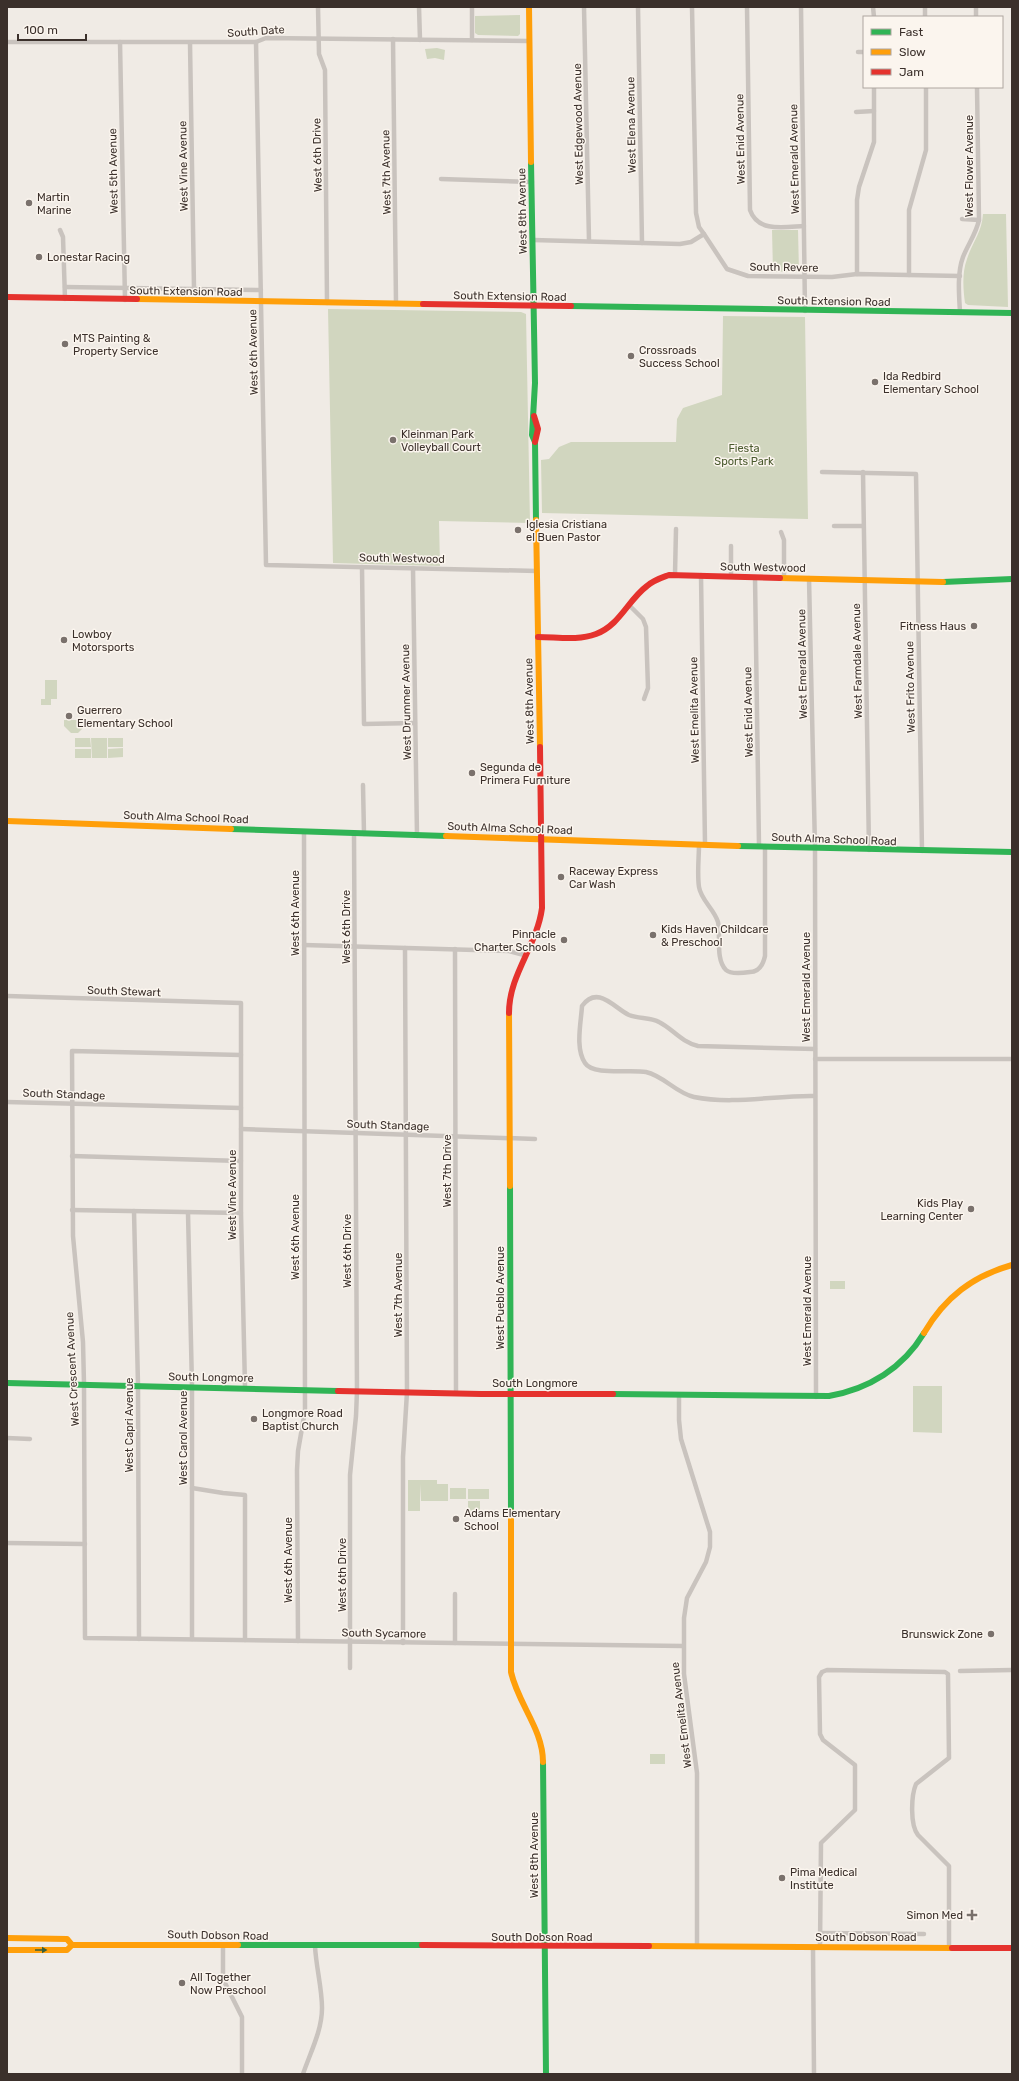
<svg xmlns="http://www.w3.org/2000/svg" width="1019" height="2081" font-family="Rubik,sans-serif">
<rect width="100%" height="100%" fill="#f0ebe5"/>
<g fill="#d1d6bf">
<path d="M 520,15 L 520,34 L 518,36 L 478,35 L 475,33 L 475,16 Z"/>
<path d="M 437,48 L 445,50 L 444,60 L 435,58 L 427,59 L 425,49 Z"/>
<path d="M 983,214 L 1006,214 L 1008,307 L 968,305 L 965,303 C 963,289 962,272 967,259 C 972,243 982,232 983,214 Z"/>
<path d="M 772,230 L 798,230 L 799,271 L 773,272 Z"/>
<path d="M 328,309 L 521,312 L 526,314 L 530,523 L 439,521 L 440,566 L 333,563 Z"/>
<path d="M 723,316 L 805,317 L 808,519 L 542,513 L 541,460 L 549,459 L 559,447 L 571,442 L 676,442 L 677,419 L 683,408 L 722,395 Z"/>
<path d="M 45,680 L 57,680 L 57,699 L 51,699 L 51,705 L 41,705 L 41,699 L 45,699 Z"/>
<path d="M 64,720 L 84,720 L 86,725 L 78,733 L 71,733 L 64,726 Z"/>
<path d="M 75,738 L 90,738 L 91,747 L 75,747 Z"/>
<path d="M 91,738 L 107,738 L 107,758 L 92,758 Z"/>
<rect x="108" y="738" width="15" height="9"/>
<path d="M 123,748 L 123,757 L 108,758 L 108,749 Z"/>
<rect x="75" y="749" width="16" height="9"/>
<rect x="830" y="1281" width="15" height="8"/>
<path d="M 913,1386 L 942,1386 L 942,1433 L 913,1432 Z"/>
<path d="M 408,1480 L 437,1480 L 437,1484 L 448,1484 L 448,1501 L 421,1501 L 420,1484 L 420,1511 L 408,1511 Z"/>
<rect x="450" y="1488" width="16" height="11"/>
<rect x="468" y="1489" width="21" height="10"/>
<rect x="468" y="1501" width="12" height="13"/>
<rect x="650" y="1754" width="15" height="10"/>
</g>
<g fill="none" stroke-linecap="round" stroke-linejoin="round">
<g stroke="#c9c3be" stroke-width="4.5">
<path d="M 318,7 L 319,54 L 325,70 L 327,303"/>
<path d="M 419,7 L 420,40"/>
<path d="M 472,7 L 472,40"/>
<path d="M 584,7 L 589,241"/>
<path d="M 638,7 L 642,243"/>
<path d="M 692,7 L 696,213 L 699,227 L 704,234"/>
<path d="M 747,7 L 750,210 C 758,233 785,227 804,226"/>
<path d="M 801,7 L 805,311"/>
<path d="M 873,7 L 874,17"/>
<path d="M 925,7 L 925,17"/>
<path d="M 976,7 L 976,17"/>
<path d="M 393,39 L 396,304"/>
<path d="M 7,42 L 256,42 L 266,38 L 529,41"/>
<path d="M 120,42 L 125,300"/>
<path d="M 256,42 L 266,565 L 537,571"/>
<path d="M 190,43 L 194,288"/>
<path d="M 858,52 L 864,52"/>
<path d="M 856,112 L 874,111"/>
<path d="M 441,179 L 532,182"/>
<path d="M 962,219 L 979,220"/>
<path d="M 60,230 L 63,237 L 65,299"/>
<path d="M 533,240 L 680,244 L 691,242 L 704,234 L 727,269 L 748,276 L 832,277 L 857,274 L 960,276"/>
<path d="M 857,274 L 857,200 L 859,187 L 874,142 L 874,87"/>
<path d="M 909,275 L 909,210 L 926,150 L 926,87"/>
<path d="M 65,287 L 261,290"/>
<path d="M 960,312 C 959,295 957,273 963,257 C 968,244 976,234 979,220 L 977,87"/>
<path d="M 822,472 L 916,474 L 922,851"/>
<path d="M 863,472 L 869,850"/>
<path d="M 834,526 L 863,526"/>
<path d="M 781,532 L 784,540 L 784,577"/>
<path d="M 731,546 L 731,576"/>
<path d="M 362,567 L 364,724 L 415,723"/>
<path d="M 413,568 L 417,836"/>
<path d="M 675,574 L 676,529"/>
<path d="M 701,575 L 705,844"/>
<path d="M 755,577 L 759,846"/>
<path d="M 809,578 L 815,848 L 816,1397"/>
<path d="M 629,605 L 643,619 L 646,627 L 648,688 L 644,699"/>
<path d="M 363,785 L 364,834"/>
<path d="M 699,844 C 699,858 697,873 699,887 C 701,900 714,909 718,922 C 721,935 715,959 726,970 C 730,974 743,973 750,972 C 759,972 763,965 765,956 L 765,846"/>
<path d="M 304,945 L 509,951 L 524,955"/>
<path d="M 455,949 L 456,1393"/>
<path d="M 7,996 L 241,1003 L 241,1213 L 245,1387"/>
<path d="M 815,1049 L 698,1046 C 681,1042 673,1029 659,1022 C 650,1017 639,1019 629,1015 C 615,1009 598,984 582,1006 C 581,1023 575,1048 585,1063 C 593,1076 631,1069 646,1072 C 664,1076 676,1093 694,1097 C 734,1105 776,1095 815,1096"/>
<path d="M 241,1055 L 72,1051 L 73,1236 L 83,1342 L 84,1384 L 85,1638 L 683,1646"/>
<path d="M 815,1059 L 1012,1059"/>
<path d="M 7,1102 L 241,1108"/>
<path d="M 241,1129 L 535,1139"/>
<path d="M 72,1156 L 241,1161"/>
<path d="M 72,1210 L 241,1213"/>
<path d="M 134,1211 L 138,1385 L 139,1639"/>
<path d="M 188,1213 L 192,1386 L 192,1639"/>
<path d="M 679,1395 L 679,1420 L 681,1439 L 710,1532 L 710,1547 L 706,1562 L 687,1598 L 684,1618 L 684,1674 L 697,1773 L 697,1947"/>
<path d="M 7,1438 L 30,1439"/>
<path d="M 192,1488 L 223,1493 L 245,1495 L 245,1640"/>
<path d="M 7,1543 L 85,1544"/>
<path d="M 298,1641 L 297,1470 L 298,1451 L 305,1411 L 304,832"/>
<path d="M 403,1643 L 403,1457 L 407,1392 L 405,948"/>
<path d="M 455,1643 L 455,1594"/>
<path d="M 350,1668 L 350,1475 L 356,1416 L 357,1391 L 354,834"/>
<path d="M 960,1671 L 1012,1670"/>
<path d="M 820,1933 L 924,1934"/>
<path d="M 223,1945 L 223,1979 L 242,2017 L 242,2074"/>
<path d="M 813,1947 L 814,2074"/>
<path d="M 820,1947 L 821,1843 L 855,1810 L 855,1765 L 823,1740 L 820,1734 L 819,1677 L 822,1672 L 827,1670 L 945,1672 L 948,1674 L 949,1758 L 916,1784 C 911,1796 910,1825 918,1835 L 949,1866 L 949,1948"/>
<path d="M 303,2074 C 310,2053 322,2031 322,2008 C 322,1988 316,1967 315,1946"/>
</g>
<g stroke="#30b455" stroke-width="6">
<path d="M 531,162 L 535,383 L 532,435 L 535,442 L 536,520"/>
<path d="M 571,306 L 1012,313"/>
<path d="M 943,582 L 1012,579"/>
<path d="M 231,829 L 446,836"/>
<path d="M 738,846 L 1012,852"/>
<path d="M 510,1186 L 511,1512"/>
<path d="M 7,1383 L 338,1391"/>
<path d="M 613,1394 L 829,1396 C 869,1389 903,1368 924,1333"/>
<path d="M 543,1762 L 546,2074"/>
<path d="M 238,1945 L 422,1945"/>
</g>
<g stroke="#ff9f0a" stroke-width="6">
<path d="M 529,7 L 531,162"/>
<path d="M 137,299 L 423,304"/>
<path d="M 536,520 L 540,747"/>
<path d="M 780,578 L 943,582"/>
<path d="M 7,821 L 231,829"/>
<path d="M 446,836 L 738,846"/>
<path d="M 509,1013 L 510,1186"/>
<path d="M 924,1333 C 945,1297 973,1276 1012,1265"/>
<path d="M 511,1512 L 511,1672 C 518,1704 543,1729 543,1762"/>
<path d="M 7,1938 L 67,1939 L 72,1945"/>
<path d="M 649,1946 L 952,1948"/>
<path d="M 7,1950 L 67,1950 L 72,1945 L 238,1945"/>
</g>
<g stroke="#e5322d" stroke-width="6">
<path d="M 7,297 L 137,299"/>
<path d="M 423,304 L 571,306"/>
<path d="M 534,416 L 538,429 L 535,442"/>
<path d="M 538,637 C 557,637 578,641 596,634 C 620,625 628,600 647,586 C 654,580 661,578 669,575 L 780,578"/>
<path d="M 509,1013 C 509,974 537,946 542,908 L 540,747"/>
<path d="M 338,1391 L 481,1394 L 613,1394"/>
<path d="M 422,1945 L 649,1946"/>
<path d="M 952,1948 L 1012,1948"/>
</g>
</g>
<defs><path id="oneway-solid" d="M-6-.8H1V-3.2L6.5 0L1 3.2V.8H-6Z"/></defs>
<use fill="#375e3a" href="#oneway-solid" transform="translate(41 1950)"/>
<g fill="#7a716c" stroke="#fbf5ee" stroke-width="1.5">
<circle cx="29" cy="203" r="4"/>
<circle cx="39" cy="257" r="4"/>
<circle cx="65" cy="344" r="4"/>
<circle cx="631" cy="356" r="4"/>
<circle cx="875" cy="382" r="4"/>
<circle cx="393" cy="440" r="4"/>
<circle cx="518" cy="530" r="4"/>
<circle cx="974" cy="626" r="4"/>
<circle cx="64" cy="640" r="4"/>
<circle cx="69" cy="716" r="4"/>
<circle cx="472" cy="773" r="4"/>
<circle cx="561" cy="877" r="4"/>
<circle cx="653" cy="935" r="4"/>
<circle cx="564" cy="940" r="4"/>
<circle cx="971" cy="1209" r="4"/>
<circle cx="254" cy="1419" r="4"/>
<circle cx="456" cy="1519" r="4"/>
<circle cx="991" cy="1634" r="4"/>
<circle cx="782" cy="1878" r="4"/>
<path d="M970 1909h4v4h4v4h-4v4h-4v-4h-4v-4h4z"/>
<circle cx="182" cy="1983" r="4"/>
</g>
<g text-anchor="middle" stroke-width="3" stroke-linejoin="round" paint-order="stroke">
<g font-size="11" fill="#3b302b" stroke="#fbf5ee">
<text transform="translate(256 31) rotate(-4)" y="4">South Date</text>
<text transform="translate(578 124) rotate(-91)" y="4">West Edgewood Avenue</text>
<text transform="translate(631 125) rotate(-91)" y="4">West Elena Avenue</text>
<text transform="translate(740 139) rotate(-91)" y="4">West Enid Avenue</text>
<text transform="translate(317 155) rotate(-91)" y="4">West 6th Drive</text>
<text transform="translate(794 159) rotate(-91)" y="4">West Emerald Avenue</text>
<text transform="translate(183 166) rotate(-91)" y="4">West Vine Avenue</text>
<text transform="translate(969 166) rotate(-90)" y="4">West Flower Avenue</text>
<text transform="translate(113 171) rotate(-91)" y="4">West 5th Avenue</text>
<text transform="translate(386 172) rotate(-91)" y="4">West 7th Avenue</text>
<text transform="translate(522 211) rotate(-91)" y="4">West 8th Avenue</text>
<text transform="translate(784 267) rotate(1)" y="4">South Revere</text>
<text transform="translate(186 291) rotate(1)" y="4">South Extension Road</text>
<text transform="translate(510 296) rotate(1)" y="4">South Extension Road</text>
<text transform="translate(834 301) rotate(1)" y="4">South Extension Road</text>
<text transform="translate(253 352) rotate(-91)" y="4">West 6th Avenue</text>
<text transform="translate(402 558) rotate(1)" y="4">South Westwood</text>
<text transform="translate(763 567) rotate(1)" y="4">South Westwood</text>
<text transform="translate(857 661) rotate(-91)" y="4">West Farmdale Avenue</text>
<text transform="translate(802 664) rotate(-91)" y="4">West Emerald Avenue</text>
<text transform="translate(910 687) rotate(-91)" y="4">West Frito Avenue</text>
<text transform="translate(529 701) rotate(-91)" y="4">West 8th Avenue</text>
<text transform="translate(406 702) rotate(-91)" y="4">West Drummer Avenue</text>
<text transform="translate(694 710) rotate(-91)" y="4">West Emelita Avenue</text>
<text transform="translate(748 712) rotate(-91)" y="4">West Enid Avenue</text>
<text transform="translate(186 817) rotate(2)" y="4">South Alma School Road</text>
<text transform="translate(510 828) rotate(2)" y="4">South Alma School Road</text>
<text transform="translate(834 839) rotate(2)" y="4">South Alma School Road</text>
<text transform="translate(295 913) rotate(-90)" y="4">West 6th Avenue</text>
<text transform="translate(346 927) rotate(-90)" y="4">West 6th Drive</text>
<text transform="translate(806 987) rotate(-90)" y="4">West Emerald Avenue</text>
<text transform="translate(124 991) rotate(2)" y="4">South Stewart</text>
<text transform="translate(64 1094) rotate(2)" y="4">South Standage</text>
<text transform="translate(388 1125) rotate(2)" y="4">South Standage</text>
<text transform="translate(447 1171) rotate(-90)" y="4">West 7th Drive</text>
<text transform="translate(232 1195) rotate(-90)" y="4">West Vine Avenue</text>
<text transform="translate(295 1237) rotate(-90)" y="4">West 6th Avenue</text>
<text transform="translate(347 1251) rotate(-90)" y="4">West 6th Drive</text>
<text transform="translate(398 1295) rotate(-90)" y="4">West 7th Avenue</text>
<text transform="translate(500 1298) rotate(-90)" y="4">West Pueblo Avenue</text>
<text transform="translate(807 1311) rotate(-90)" y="4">West Emerald Avenue</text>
<text transform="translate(72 1369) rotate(-93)" y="4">West Crescent Avenue</text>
<text transform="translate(211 1377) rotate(1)" y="4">South Longmore</text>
<text x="535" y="1387">South Longmore</text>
<text transform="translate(129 1425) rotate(-90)" y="4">West Capri Avenue</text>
<text transform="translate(183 1438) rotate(-90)" y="4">West Carol Avenue</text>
<text transform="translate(288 1560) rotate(-90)" y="4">West 6th Avenue</text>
<text transform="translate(342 1575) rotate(-90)" y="4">West 6th Drive</text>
<text transform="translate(384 1633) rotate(1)" y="4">South Sycamore</text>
<text transform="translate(681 1715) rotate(-97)" y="4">West Emelita Avenue</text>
<text transform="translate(534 1855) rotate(-90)" y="4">West 8th Avenue</text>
<text transform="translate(218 1935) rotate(1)" y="4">South Dobson Road</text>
<text x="542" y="1941">South Dobson Road</text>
<text x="866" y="1941">South Dobson Road</text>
</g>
<g font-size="11" fill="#3b302b" stroke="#fbf5ee" text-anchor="start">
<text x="37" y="201">Martin<tspan x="37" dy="13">Marine</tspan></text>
<text x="47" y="261">Lonestar Racing</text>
<text x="73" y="342">MTS Painting &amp;<tspan x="73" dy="13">Property Service</tspan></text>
<text x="639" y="354">Crossroads<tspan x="639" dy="13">Success School</tspan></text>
<text x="883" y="380">Ida Redbird<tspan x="883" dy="13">Elementary School</tspan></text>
<text x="401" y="438">Kleinman Park<tspan x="401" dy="13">Volleyball Court</tspan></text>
<text x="526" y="528">Iglesia Cristiana<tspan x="526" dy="13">el Buen Pastor</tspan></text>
<text x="966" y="630" text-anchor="end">Fitness Haus</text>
<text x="72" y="638">Lowboy<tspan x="72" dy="13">Motorsports</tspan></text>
<text x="77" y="714">Guerrero<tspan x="77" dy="13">Elementary School</tspan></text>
<text x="480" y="771">Segunda de<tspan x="480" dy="13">Primera Furniture</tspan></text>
<text x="569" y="875">Raceway Express<tspan x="569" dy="13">Car Wash</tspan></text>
<text x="661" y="933">Kids Haven Childcare<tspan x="661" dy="13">&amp; Preschool</tspan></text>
<text x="556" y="938" text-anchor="end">Pinnacle<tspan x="556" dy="13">Charter Schools</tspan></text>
<text x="963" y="1207" text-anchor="end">Kids Play<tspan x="963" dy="13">Learning Center</tspan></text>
<text x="262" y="1417">Longmore Road<tspan x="262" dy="13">Baptist Church</tspan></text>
<text x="464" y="1517">Adams Elementary<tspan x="464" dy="13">School</tspan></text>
<text x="983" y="1638" text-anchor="end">Brunswick Zone</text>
<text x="790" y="1876">Pima Medical<tspan x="790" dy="13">Institute</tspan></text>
<text x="963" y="1919" text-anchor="end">Simon Med</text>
<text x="190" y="1981">All Together<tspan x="190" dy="13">Now Preschool</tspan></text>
</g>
<g font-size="11" fill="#4a5a2e" stroke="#fbf5ee">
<text x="744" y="452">Fiesta<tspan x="744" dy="13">Sports Park</tspan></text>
</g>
</g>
<rect width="1019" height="2081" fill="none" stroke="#3b302b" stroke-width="16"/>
<rect x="863" y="16" width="140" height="72" fill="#fbf5ee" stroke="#aea6a0"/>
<rect x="871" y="29" width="20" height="6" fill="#30b455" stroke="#aea6a0"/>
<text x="899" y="36" font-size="12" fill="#3b302b">Fast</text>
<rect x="871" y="49" width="20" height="6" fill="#ff9f0a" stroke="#aea6a0"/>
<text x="899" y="56" font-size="12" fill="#3b302b">Slow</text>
<rect x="871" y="69" width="20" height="6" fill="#e5322d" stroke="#aea6a0"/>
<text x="899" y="76" font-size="12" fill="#3b302b">Jam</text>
<path d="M18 34v6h68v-6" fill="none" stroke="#3b302b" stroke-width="2"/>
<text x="24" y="34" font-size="12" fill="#3b302b" stroke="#fbf5ee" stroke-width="3" paint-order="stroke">100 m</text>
</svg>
